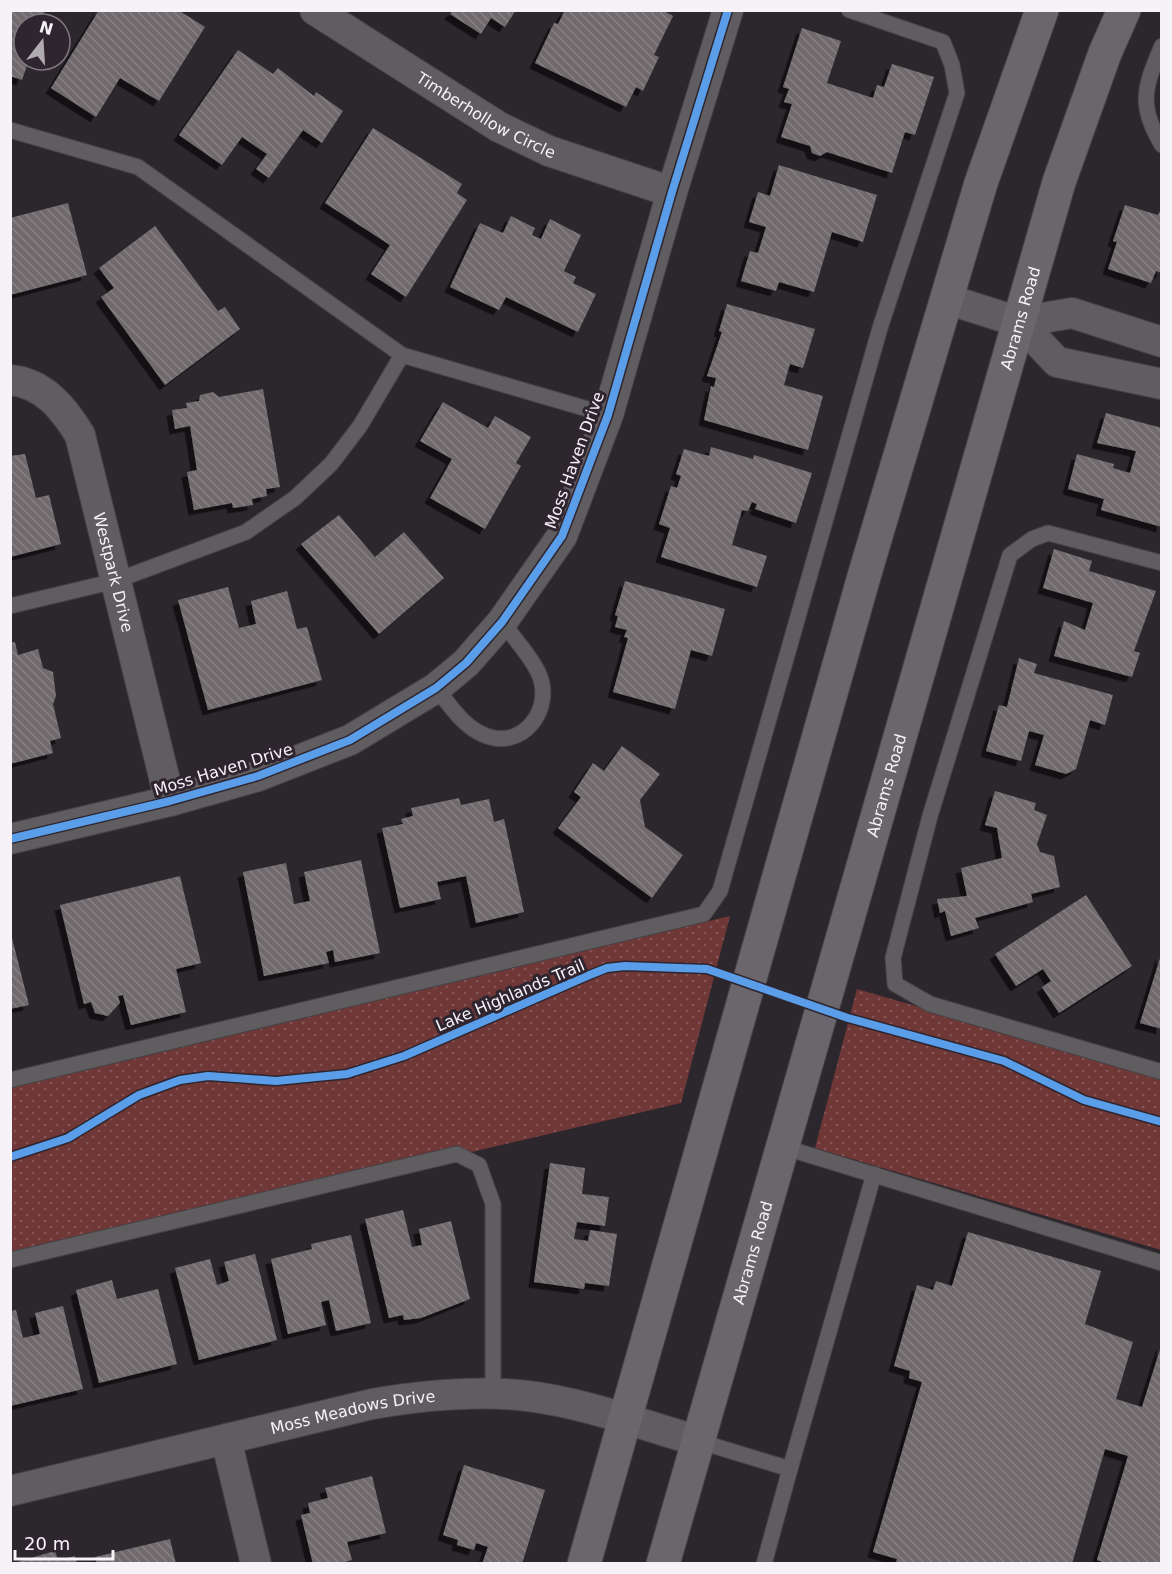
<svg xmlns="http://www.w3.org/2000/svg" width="1172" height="1574" font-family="'DejaVu Sans',sans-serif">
<defs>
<pattern id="grass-dots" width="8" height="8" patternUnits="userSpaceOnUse" patternTransform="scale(1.5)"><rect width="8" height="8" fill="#703737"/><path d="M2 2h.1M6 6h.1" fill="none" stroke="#855455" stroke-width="1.8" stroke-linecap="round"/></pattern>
<pattern id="building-back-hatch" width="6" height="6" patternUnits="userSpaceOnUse" patternTransform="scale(1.5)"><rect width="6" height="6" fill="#6f6a6d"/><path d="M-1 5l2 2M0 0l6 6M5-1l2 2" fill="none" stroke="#848083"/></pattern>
<filter id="shadow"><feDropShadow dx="-5.5" dy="5.5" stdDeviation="0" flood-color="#0009"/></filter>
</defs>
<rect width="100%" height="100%" fill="#2c272d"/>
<g fill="url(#grass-dots)">
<path d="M 730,916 L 681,1103 L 11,1260 L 10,1087 Z"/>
<path d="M 857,989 L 1161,1077 L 1161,1250 L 815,1148 Z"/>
</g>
<g fill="url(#building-back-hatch)" filter="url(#shadow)">
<path d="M 10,10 L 45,10 L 40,24 L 24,24 L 24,60 L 29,60 L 22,80 L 10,76 Z"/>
<path d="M 99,10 L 178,10 L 205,27 L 159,101 L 120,78 L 96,117 L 51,88 Z"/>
<path d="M 453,10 L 516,10 L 505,27 L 491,18 L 481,34 L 450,14 Z"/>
<path d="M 565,10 L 662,10 L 673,16 L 654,55 L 659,57 L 643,91 L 636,87 L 626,107 L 535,63 L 554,23 L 558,24 Z"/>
<path d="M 802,28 L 841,41 L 827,83 L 873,98 L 877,85 L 884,87 L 892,64 L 934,77 L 915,135 L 905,132 L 892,173 L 827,152 L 820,156 L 812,153 L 810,146 L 781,137 L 792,104 L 784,102 L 789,89 L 783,87 Z"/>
<path d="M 238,50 L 273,74 L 278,68 L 314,96 L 316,92 L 343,111 L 322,143 L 303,130 L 269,178 L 256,169 L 267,154 L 242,137 L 222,165 L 179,135 Z"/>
<path d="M 373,128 L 462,184 L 457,193 L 467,200 L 406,297 L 371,274 L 390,245 L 325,203 Z"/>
<path d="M 779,165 L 877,195 L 863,242 L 832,232 L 814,292 L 779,282 L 776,291 L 741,281 L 750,251 L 758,253 L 766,227 L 749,222 L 758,192 L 770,196 Z"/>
<path d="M 68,203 L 87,275 L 10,295 L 10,218 Z"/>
<path d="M 1125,205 L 1158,215 L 1162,207 L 1162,273 L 1156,271 L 1151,283 L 1108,269 L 1117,242 L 1113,241 Z"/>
<path d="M 511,216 L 535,228 L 532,235 L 541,239 L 550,219 L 581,235 L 564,271 L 576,277 L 573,283 L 596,294 L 578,332 L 506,297 L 499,310 L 450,287 L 480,223 L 503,233 Z"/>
<path d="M 155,226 L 218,311 L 225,307 L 240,329 L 165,385 L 101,297 L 114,288 L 99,268 Z"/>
<path d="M 727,304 L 815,329 L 803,368 L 790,364 L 784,385 L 823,396 L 808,450 L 704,420 L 711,386 L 714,387 L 716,378 L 707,376 L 722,332 L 719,331 Z"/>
<path d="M 263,389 L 280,487 L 266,489 L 267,496 L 252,499 L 253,505 L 233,508 L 232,503 L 194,510 L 187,472 L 197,470 L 190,426 L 175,429 L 172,410 L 187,408 L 186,403 L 199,401 L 200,395 L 213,392 L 219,397 Z"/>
<path d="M 443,402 L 488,428 L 495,416 L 531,437 L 516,463 L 521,466 L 485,529 L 430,498 L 452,459 L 420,441 Z"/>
<path d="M 1106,413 L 1162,428 L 1162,527 L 1101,510 L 1104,499 L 1068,489 L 1077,454 L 1114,464 L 1113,468 L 1130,473 L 1136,451 L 1097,443 Z"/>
<path d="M 711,447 L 753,459 L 754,455 L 812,473 L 796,523 L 755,509 L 757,504 L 752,502 L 748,511 L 742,510 L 732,545 L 767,556 L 757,587 L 661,557 L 670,528 L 659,524 L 671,486 L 677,488 L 681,476 L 676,474 L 684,449 L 709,456 Z"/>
<path d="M 25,454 L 36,498 L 49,495 L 61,544 L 10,557 L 10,456 Z"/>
<path d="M 339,515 L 375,557 L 404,532 L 444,578 L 379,634 L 301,544 Z"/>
<path d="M 1054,549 L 1092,561 L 1089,571 L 1156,591 L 1134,651 L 1140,653 L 1132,677 L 1054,656 L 1064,621 L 1085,630 L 1093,603 L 1043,588 Z"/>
<path d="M 625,581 L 725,609 L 712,656 L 691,650 L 675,709 L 613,692 L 628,638 L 624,637 L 627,630 L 615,627 L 618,616 L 615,615 Z"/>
<path d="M 228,587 L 239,628 L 256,624 L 251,601 L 287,591 L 297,629 L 307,627 L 322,680 L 208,710 L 178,600 Z"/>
<path d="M 15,642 L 18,655 L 38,649 L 43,668 L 53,672 L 56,696 L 53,704 L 61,738 L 50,741 L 53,753 L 10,764 L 10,643 Z"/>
<path d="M 1019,658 L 1037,664 L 1034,673 L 1113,695 L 1105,725 L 1090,720 L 1076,769 L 1066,774 L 1035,765 L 1044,735 L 1029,731 L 1021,761 L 986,751 L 999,705 L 1007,707 Z"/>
<path d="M 622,746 L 660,774 L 640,800 L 645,827 L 683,855 L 652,898 L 558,828 L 581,797 L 574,792 L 593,763 L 604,771 Z"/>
<path d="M 995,791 L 1036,803 L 1034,810 L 1047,815 L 1037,844 L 1040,852 L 1054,856 L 1060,887 L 1031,894 L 1033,902 L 975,918 L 979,928 L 951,936 L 945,911 L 940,913 L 937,899 L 967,896 L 961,868 L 1002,858 L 997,828 L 985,825 Z"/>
<path d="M 459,798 L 461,805 L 489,799 L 494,822 L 504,819 L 524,912 L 476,923 L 466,876 L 437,882 L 441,899 L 400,908 L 382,828 L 403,824 L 401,819 L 413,816 L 411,808 Z"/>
<path d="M 361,860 L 380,953 L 335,962 L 333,950 L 326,952 L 329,963 L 264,976 L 243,872 L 286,863 L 294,904 L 310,901 L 304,872 Z"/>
<path d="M 180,876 L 201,963 L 176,969 L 186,1012 L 131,1025 L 123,995 L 118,996 L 120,1003 L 108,1016 L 95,1013 L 91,1002 L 84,1004 L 60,905 Z"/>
<path d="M 1086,895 L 1132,966 L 1059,1013 L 1042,987 L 1051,981 L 1043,969 L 1016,986 L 995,954 Z"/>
<path d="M 10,930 L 29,1005 L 10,1009 Z"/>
<path d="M 1161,955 L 1162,955 L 1162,1029 L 1140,1023 Z"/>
<path d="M 550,1163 L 585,1168 L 582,1194 L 609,1197 L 605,1226 L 577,1222 L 574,1239 L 588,1241 L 590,1230 L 617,1234 L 609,1286 L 585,1283 L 584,1289 L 534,1282 Z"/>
<path d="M 403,1210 L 412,1247 L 422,1245 L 419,1229 L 451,1221 L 470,1299 L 421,1318 L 404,1320 L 403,1315 L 389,1318 L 365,1219 Z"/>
<path d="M 968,1232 L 1101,1271 L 1085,1324 L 1133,1342 L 1116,1399 L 1142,1407 L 1162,1343 L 1162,1564 L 1108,1564 L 1097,1560 L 1128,1456 L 1105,1449 L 1072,1564 L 896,1564 L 897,1559 L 873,1552 L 922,1382 L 909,1378 L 910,1371 L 894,1366 L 917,1285 L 933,1290 L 936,1281 L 952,1286 Z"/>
<path d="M 351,1235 L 371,1323 L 336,1331 L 329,1300 L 321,1302 L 326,1325 L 288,1334 L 271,1259 L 312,1249 L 311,1244 Z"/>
<path d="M 255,1254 L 277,1340 L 199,1360 L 175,1268 L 210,1259 L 217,1285 L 229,1281 L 224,1262 Z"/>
<path d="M 112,1280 L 117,1299 L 158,1289 L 177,1364 L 99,1383 L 76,1290 Z"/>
<path d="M 63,1306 L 83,1389 L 10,1406 L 10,1311 L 16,1310 L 23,1338 L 40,1334 L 35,1313 Z"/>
<path d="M 464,1465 L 545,1490 L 522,1564 L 482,1564 L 488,1547 L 476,1543 L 474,1550 L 457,1545 L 458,1540 L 443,1535 Z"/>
<path d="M 372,1476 L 386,1533 L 347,1542 L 352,1560 L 337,1564 L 313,1564 L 301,1515 L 310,1513 L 308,1503 L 328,1498 L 325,1488 Z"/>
<path d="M 170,1539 L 176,1564 L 97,1564 L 95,1557 Z"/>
<path d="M 55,1551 L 58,1560 L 75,1556 L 77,1564 L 10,1564 Z"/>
</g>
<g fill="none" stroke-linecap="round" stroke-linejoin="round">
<g stroke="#464246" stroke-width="17">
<g id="lane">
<path d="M 1162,46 C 1144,87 1138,106 1162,145"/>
<path d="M 10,130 L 138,167 L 402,355 L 608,415"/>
<path d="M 1162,563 L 1048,533 L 1032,539 L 1010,555 L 930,816 L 893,958 L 895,984 L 930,1004 L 1162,1072"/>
<path d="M 10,606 L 115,581 L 246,532 L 295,498 L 331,464 L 360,426 L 402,355"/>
<path d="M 436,688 C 449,704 462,725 482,734 C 521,753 556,709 538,672 C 529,654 514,638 502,622"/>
<path d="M 10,1080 L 704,914 L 720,891 L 880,328 L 957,93 L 952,65 L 943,42 L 849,10"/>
<path d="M 783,1147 L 1162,1263"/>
<path d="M 10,1260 L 457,1154 L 479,1165 L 493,1204 L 493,1393"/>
<path d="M 698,1441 L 790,1469 L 874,1174"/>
<path d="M 764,1564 L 790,1469"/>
</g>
</g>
<g stroke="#464246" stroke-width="32">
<g id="street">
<path id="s1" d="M 315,10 L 499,127 L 549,151 L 672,192"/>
<path d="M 947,299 L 1019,322 L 1072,313 L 1162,342"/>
<path d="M 1019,322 L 1057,362 L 1162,384"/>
<path id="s2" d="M 10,380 C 44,383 64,409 80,435 L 170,801"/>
<path d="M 10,839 L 170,801 L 258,776 L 350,740 L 436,688 L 466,663 L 502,622 L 562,536 L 608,415 L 672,192 L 728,10"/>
<path d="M 226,1439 L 256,1564"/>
<path id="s3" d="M 10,1491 L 372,1404 C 424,1395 476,1390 528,1396 C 585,1403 643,1425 698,1441"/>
</g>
</g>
<g stroke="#464246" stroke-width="35">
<g id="secondary">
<path d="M 584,1564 L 865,573 L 981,183 L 1042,10"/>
<path id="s4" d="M 663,1564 L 1059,182 L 1105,53 L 1124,10"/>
</g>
</g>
<use href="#lane" stroke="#605d60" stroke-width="15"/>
<use href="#street" stroke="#605d60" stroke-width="30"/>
<use href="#secondary" stroke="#6a666c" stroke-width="33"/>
<g stroke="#2e252f" stroke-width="11">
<g id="cycleway">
<path d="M 10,839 L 170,801 L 258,776 L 350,740 L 436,688 L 466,663 L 502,622 L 562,536 L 608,415 L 672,192 L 728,10"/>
<path d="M 10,1157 L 68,1138 L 139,1095 L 180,1080 L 208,1076 L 276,1081 L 347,1074 L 404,1056 L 587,976 L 607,968 L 625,966 L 707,969 L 848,1018 L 1004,1061 L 1084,1100 L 1162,1122"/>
</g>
</g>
<use href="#cycleway" stroke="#5a9eea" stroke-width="8"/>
</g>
<g text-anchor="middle" stroke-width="6" stroke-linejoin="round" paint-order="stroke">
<g font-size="16" fill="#f7f2f8" stroke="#2e252f">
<text dy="6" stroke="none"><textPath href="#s1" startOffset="201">Timberhollow Circle</textPath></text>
<text dy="6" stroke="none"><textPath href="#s4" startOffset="1296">Abrams Road</textPath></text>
<text transform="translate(574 460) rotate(-70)" y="6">Moss Haven Drive</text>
<text dy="6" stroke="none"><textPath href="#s2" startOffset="234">Westpark Drive</textPath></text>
<text transform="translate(223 769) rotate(-17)" y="6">Moss Haven Drive</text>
<text dy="6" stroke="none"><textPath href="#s4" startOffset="810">Abrams Road</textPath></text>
<text transform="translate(510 995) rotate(-23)" y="6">Lake Highlands Trail</text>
<text dy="6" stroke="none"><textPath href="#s4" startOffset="324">Abrams Road</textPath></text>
<text dy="6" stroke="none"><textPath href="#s3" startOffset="352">Moss Meadows Drive</textPath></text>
</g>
</g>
<rect width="1172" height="1574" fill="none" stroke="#f7f2f8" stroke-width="24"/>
<g transform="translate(42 42) rotate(17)"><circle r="28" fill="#2e252f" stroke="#7e777f" stroke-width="1.5"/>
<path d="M0-4.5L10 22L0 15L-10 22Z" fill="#b0abb1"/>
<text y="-9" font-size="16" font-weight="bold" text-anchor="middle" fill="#f7f2f8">N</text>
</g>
<path d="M15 1550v9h98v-9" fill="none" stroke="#f7f2f8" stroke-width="3"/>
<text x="24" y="1550" font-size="18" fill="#f7f2f8" stroke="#2e252f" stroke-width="4.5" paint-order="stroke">20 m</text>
</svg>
